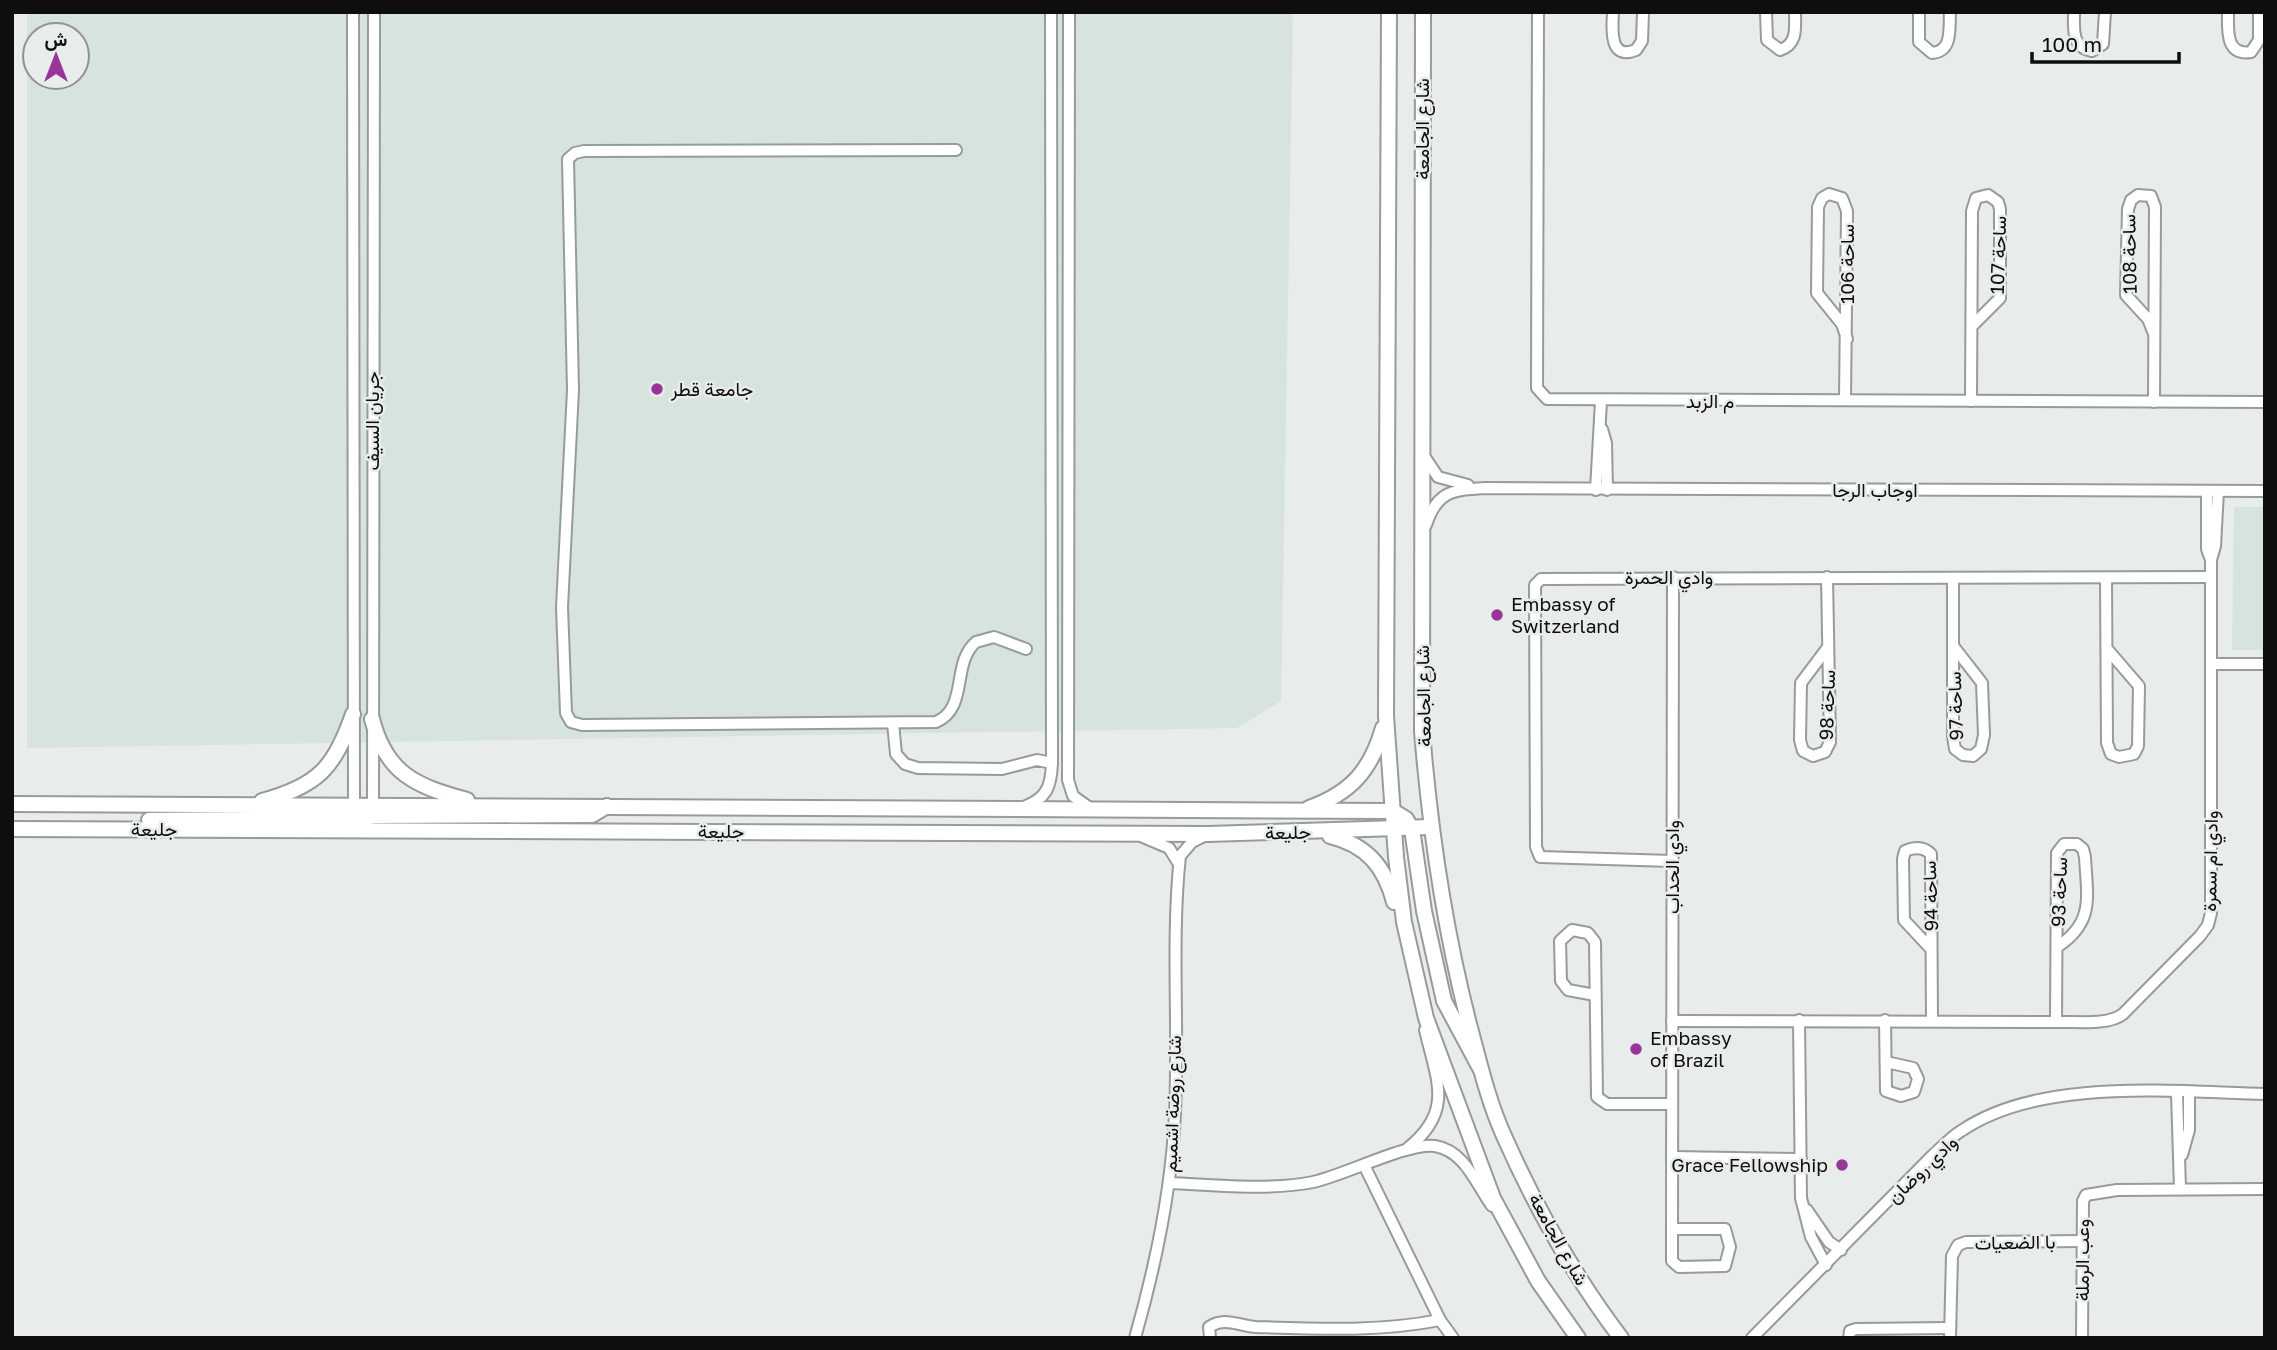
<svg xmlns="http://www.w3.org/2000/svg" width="2277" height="1350" font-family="'Golos Text',Vazirmatn,sans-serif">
<rect width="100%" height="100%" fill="#e8ecea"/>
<g fill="#d7e3dd" fill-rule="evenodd">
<path d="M 27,12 L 1293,12 L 1281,701 L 1237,728 L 27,748 ZM 35,35 L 77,35 L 77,77 L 35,77 Z"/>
<path d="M 2234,507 L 2265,507 L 2265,650 L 2232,650 Z"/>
</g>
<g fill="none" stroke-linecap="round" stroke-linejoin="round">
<g stroke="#979b99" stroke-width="14">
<g id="minor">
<path d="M 353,12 L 354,811"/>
<path d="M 1069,12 L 1068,780 L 1073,796 L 1090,808"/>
<path d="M 1538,12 L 1537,388 L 1547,399 L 2265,402"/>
<path d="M 1613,12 C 1612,29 1609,61 1636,50 L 1642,41 L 1643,12"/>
<path d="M 1766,12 L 1767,40 L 1780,50 C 1798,44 1795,28 1795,12"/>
<path d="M 1919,12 L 1919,42 L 1932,53 C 1953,51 1949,29 1950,12"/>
<path d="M 2074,12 C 2074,29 2071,47 2092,51 L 2103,44 L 2105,12"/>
<path d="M 2228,12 C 2228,30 2225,56 2251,52 L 2259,40 L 2259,12"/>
<path d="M 956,150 L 584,151 L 575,153 L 568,159 L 573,390 L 562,607 L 566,713 L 571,722 L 582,725 L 936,722 C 969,708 951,663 976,642 L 994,637 L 1026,649"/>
<path d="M 1845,400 L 1847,211 L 1842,198 L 1829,194 L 1822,198 L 1818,207 L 1817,293 L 1842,324 L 1847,339"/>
<path d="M 1971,401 L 1972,211 L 1976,198 L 1988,195 L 1998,202 L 2000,209 L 2000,298 L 1973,325"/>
<path d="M 2154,402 L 2155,207 L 2151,196 L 2138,195 L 2131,200 L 2128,209 L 2126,295 L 2148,319 L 2154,334"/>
<path d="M 1602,429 L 1606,443 L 1607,490"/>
<path d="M 1424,456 L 1438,477 L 1468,485"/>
<path d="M 1596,490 L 1601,401"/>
<path d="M 2207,491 L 2207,549 L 2211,560"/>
<path d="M 1426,525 C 1437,491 1452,490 1485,488 L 2265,491"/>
<path d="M 1827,577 L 1830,742 L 1825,752 L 1813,756 L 1803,751 L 1800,740 L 1801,683 L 1828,647"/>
<path d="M 1953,578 L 1953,736 L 1955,749 L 1963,755 L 1973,756 L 1981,749 L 1984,735 L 1982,683 L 1954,647"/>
<path d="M 2106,578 L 2107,743 L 2111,754 L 2119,757 L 2134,754 L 2138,746 L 2139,686 L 2108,650"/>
<path d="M 2211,664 L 2265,664"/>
<path d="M 893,723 L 896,754 L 905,764 L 918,768 L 1002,769 L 1037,760 L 1052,763"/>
<path d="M 1024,807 C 1047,798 1051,787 1052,763 L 1051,12"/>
<path d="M 373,811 L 374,12"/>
<path d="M 1143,837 L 1169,848 L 1179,864"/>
<path d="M 1672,861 L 1540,857 L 1536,847 L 1535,585 L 1541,579 L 2211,577"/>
<path d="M 1931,949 L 1904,920 L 1903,859 L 1905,851 C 1914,847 1923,846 1931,854 L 1932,1020"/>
<path d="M 1595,995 L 1568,990 L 1561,981 L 1560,941 L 1572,930 L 1588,933 L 1595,942 L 1597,1097 L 1607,1104 L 1672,1104"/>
<path d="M 1799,1020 L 1801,1198 L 1811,1237 L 1826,1265"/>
<path d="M 1885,1020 L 1886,1091 L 1901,1096 L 1914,1092 L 1918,1079 L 1913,1068 L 1886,1062"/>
<path d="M 1672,1021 L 2056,1022 C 2075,1021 2108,1026 2123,1014 L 2200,936 L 2208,925 L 2211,913 L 2211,560 L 2215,546 L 2218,491"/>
<path d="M 2056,1022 L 2057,853 L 2064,844 L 2077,844 L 2083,849 L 2085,857 C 2087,897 2095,922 2057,947"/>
<path d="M 2177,1093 L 2180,1189"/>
<path d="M 1408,1148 C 1454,1111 1437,1081 1425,1030"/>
<path d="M 2182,1155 L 2189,1130 L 2189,1092"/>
<path d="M 1672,1157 L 1801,1159"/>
<path d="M 1365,1167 L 1440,1320 L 1453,1338"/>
<path d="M 1169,1183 C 1216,1185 1267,1191 1313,1182 C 1345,1175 1409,1142 1435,1146 C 1465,1151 1476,1184 1492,1206"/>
<path d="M 1807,1210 L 1829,1242 L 1841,1250"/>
<path d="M 1672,1229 L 1725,1229 L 1730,1247 L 1725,1266 L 1679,1267 L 1672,1261 L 1672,1229 L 1673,577"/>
<path d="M 1135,1338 C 1156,1264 1172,1189 1175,1112 C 1179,1027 1171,940 1180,856 L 1192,842 L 1204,836"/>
<path d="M 1210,1338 L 1209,1327 C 1225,1316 1239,1326 1256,1327 C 1317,1329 1380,1332 1440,1320"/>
<path d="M 1752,1338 L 1933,1155 C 1942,1147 1951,1137 1961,1131 C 2040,1077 2173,1092 2265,1094"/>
<path d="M 1849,1338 L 1850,1331 L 1856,1329 L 1950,1328"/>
<path d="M 1950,1338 L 1952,1256 L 1958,1245 L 1966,1242 L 2083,1241"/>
<path d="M 2082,1338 L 2083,1201 L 2086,1195 L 2117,1190 L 2265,1189"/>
</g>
</g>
<g stroke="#979b99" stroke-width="18">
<g id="major">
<path d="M 1389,12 L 1386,716 L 1396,857 L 1404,922 L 1426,1018 L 1493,1198 L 1538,1281 L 1578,1338"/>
<path d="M 1423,12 L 1422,731 C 1430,831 1444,927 1469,1024 C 1479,1061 1488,1101 1504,1136 C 1535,1206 1574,1276 1621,1338"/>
<path d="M 372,719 C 386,774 416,786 467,800"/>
<path d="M 262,801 C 318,786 335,767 353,714"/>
<path d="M 12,804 L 1393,811 L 1406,819 L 1412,829 L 1424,911 L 1444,1001 L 1481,1070"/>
<path d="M 1309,808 C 1351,793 1371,770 1383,728"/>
<path d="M 149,820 L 358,818 L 369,812 L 373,805"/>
<path d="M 362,820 L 373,816 L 592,815 L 607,806"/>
<path d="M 12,829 L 1208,834 L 1430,827"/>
<path d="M 1330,836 C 1367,845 1385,867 1394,902"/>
</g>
</g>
<use href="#minor" stroke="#fff" stroke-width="10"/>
<use href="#major" stroke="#fff" stroke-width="14"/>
</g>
<g fill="#993499" stroke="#e8ecea" stroke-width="2.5">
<circle cx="657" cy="389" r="7"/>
<circle cx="1497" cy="615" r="7"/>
<circle cx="1636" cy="1049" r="7"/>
<circle cx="1842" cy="1165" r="7"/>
</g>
<g text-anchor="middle" stroke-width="5" stroke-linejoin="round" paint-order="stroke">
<g font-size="19" fill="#0d0e0d" stroke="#e8ecea">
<text transform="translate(1422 129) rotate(-90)" y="7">شارع الجامعة</text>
<text transform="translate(2129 254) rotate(-91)" y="7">ساحة 108</text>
<text transform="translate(1998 255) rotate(-88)" y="7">ساحة 107</text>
<text transform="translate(1847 264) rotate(-90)" y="7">ساحة 106</text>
<text x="1710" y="408">م الزبد</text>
<text transform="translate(372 421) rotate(-90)" y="7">جريان السيف</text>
<text x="1875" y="497">اوجاب الرجا</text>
<text x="1669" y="584">وادي الحمرة</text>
<text transform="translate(1423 696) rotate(-91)" y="7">شارع الجامعة</text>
<text transform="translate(1827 705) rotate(-88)" y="7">ساحة 98</text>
<text transform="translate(1955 706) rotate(-92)" y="7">ساحة 97</text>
<text x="154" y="836">جليعة</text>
<text x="721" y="838">جليعة</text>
<text transform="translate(1288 832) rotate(-1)" y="7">جليعة</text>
<text transform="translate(2210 861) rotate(-89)" y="7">وادي ام سمرة</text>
<text transform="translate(1672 867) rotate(-90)" y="7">وادي الحداب</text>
<text transform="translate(2059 892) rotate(-88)" y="7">ساحة 93</text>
<text transform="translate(1930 896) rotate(-92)" y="7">ساحة 94</text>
<text transform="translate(1172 1104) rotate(-88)" y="7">شارع روضة اشميم</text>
<text transform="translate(1922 1169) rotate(-44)" y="7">وادي روضان</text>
<text transform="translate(1559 1239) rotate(61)" y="7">شارع الجامعة</text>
<text transform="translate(2015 1242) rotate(-1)" y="7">با الضعيات</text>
<text transform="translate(2082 1260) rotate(-90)" y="7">وعب الرملة</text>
</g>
<g font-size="19" fill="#0d0e0d" stroke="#e8ecea" text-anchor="start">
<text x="671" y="396">جامعة قطر</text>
<text x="1511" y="611">Embassy of<tspan x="1511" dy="22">Switzerland</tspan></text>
<text x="1650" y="1045">Embassy<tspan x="1650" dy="22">of Brazil</tspan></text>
<text x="1828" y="1172" text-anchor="end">Grace Fellowship</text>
</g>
</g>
<rect width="2277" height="1350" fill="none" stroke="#0d0e0d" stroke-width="28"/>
<g transform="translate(56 56)"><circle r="33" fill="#e8ecea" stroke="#909392" stroke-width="2"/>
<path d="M0-5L12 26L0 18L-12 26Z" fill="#993499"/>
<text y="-10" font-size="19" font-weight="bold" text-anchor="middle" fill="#0d0e0d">ش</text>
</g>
<path d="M2032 52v10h147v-10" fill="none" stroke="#0d0e0d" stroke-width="3.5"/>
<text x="2042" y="52" font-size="21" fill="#0d0e0d" stroke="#e8ecea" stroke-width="5" paint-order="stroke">100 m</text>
</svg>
